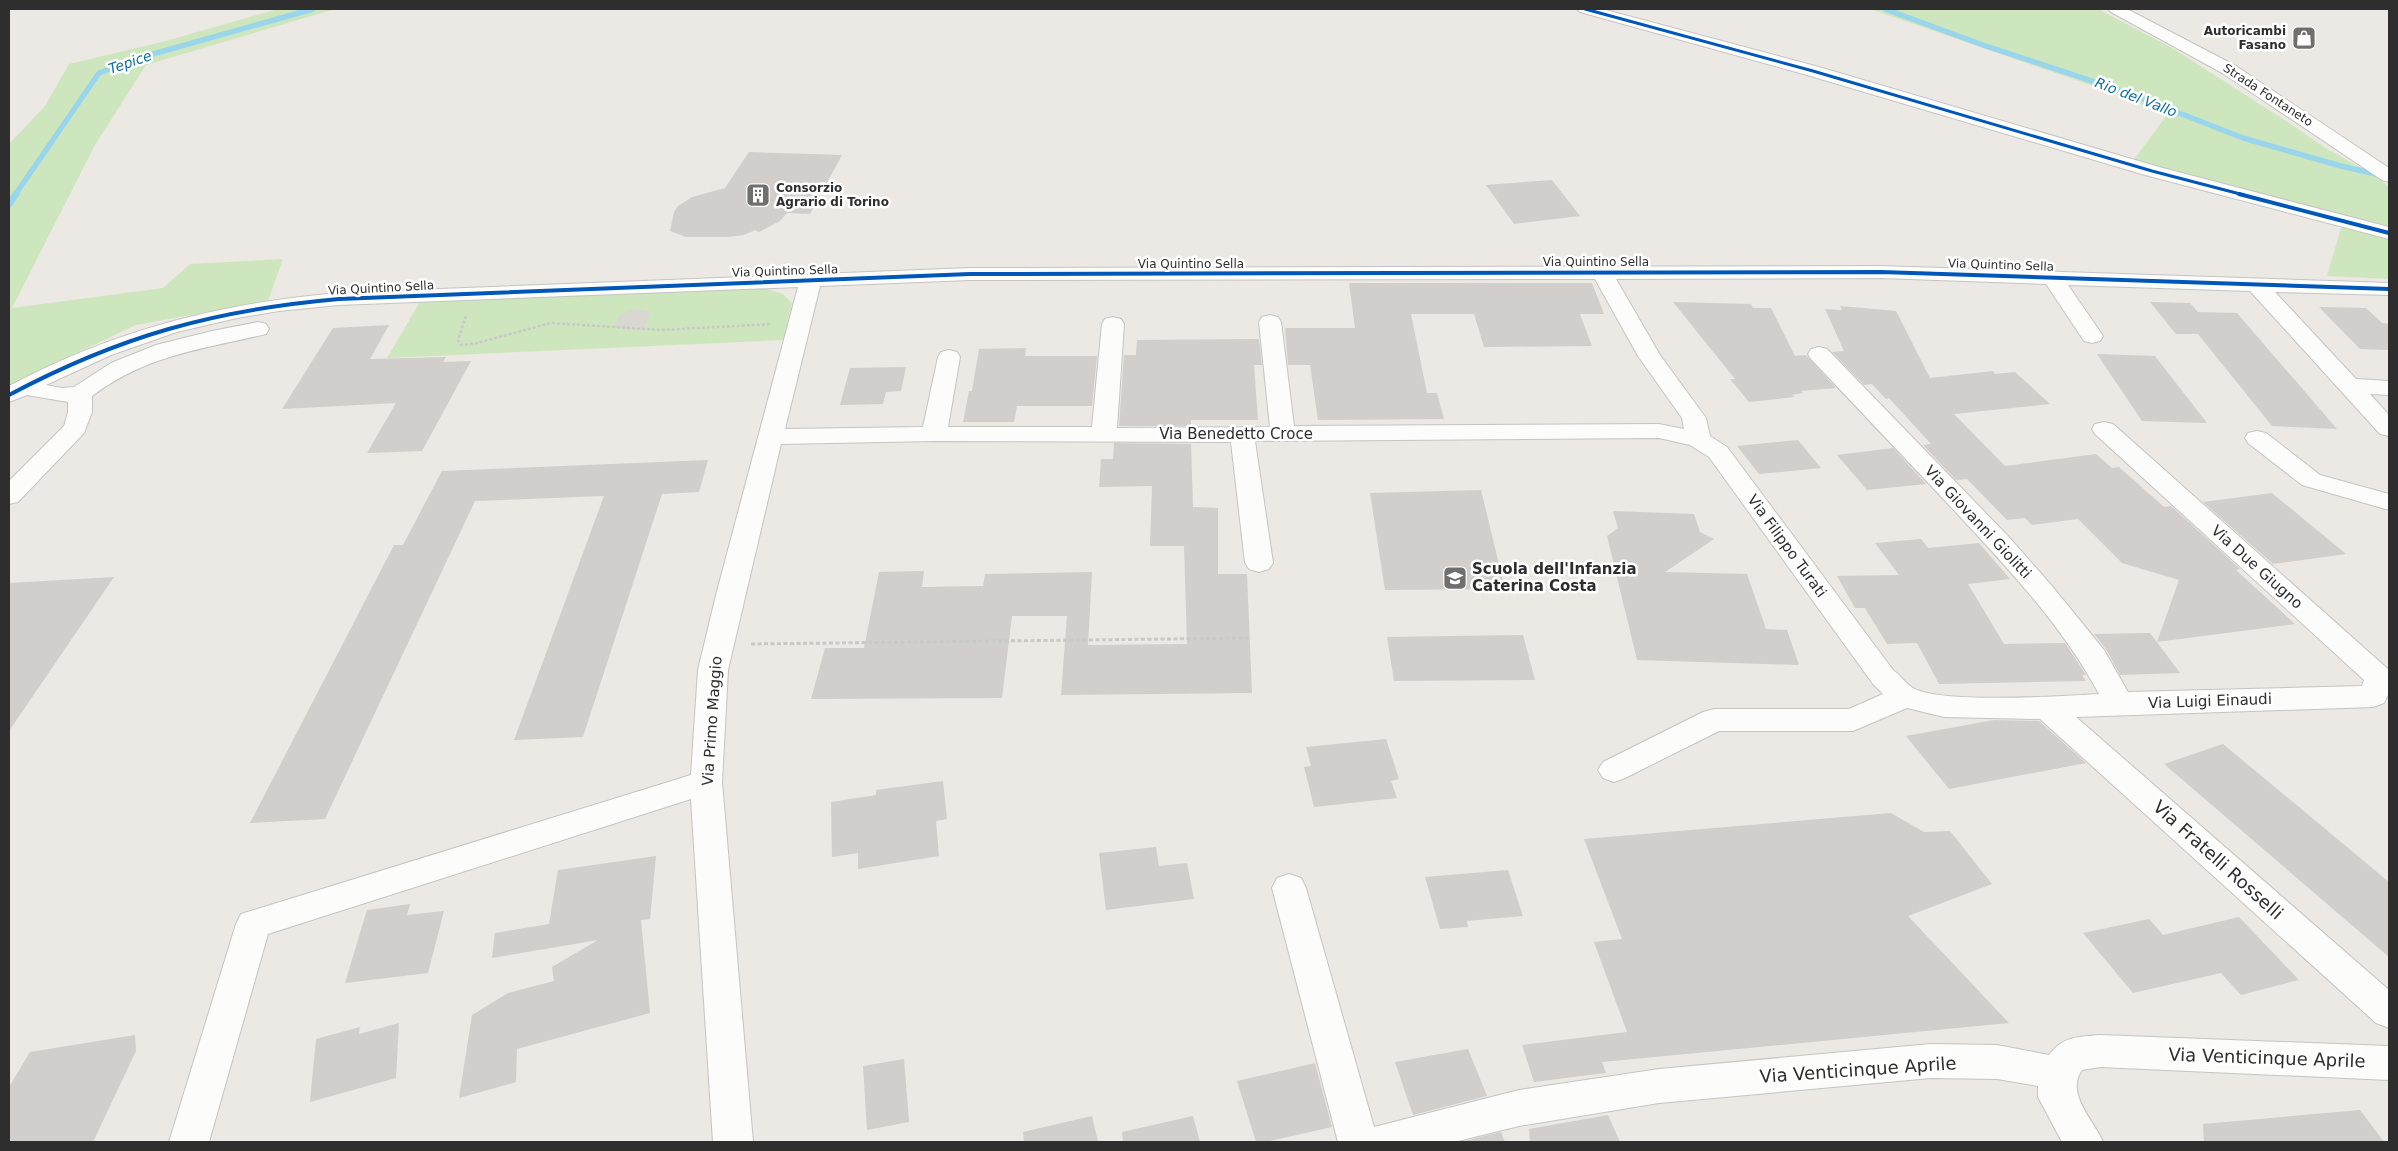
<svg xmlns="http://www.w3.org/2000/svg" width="2398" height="1151" font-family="'DejaVu Sans',sans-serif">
<rect width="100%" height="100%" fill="#ece8e4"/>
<g fill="#cee6be">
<path d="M 278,9 L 335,9 L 146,65 L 95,145 L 12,308 L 163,288 L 190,264 L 283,259 L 268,301 L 136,325 L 9,385 L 9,144 L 45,106 L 69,64 L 166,41 Z"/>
<path d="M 1870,9 L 2098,9 L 2174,49 L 2289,123 L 2327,149 L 2374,175 L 2389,187 L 2389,279 L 2327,276 L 2343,221 L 2132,162 L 2167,115 L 2122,96 Z"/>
<path d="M 763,288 L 783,294 L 792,303 L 784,340 L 387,358 L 420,302 Z"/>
</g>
<path fill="#dad6d2" d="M 629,310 L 644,310 L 650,313 L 643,330 L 614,328 L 619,316 Z"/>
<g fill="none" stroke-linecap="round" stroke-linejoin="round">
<g stroke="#99d6ec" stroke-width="5.5">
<path d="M 1885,9 L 1983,45 L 2128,93 L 2243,138 L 2341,166 L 2389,177"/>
<path d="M 15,195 L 99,73 L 135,59 L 313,9"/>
</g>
<path stroke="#99d6ec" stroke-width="7" d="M 9,204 L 16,194"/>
</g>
<g fill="#d1cecb">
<path d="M 749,152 L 842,155 L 810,214 L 787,213 L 780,221 L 759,232 L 755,230 L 744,235 L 728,237 L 686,237 L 670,231 L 674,212 L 678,206 L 692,197 L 725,188 Z"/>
<path d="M 1552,180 L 1580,216 L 1514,224 L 1486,185 Z"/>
<path d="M 1349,283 L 1592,283 L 1604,314 L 1580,314 L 1592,346 L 1484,347 L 1474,314 L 1411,314 L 1427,393 L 1437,393 L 1444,419 L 1318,420 L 1310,365 L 1288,365 L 1285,328 L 1355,328 Z"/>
<path d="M 1673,302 L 1751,304 L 1753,308 L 1771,308 L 1795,356 L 1806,355 L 1836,388 L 1801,391 L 1803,393 L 1792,395 L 1795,397 L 1749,402 L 1730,379 L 1735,379 Z"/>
<path d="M 2150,302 L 2190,303 L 2198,312 L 2237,313 L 2337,429 L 2272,426 L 2198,334 L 2176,334 Z"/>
<path d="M 1840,306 L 1896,311 L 1930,378 L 1993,371 L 1995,374 L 2015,372 L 2050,404 L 1954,414 L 2005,466 L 2096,454 L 2112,468 L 2119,467 L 2164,507 L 2171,506 L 2240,569 L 2236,570 L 2295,624 L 2157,642 L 2179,580 L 2122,563 L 2078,519 L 2032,525 L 2025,518 L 2007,520 L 1967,479 L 1956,480 L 1923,445 L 1931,444 L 1889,398 L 1886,399 L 1872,384 L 1864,385 L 1832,352 L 1844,351 L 1825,309 L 1842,310 Z"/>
<path d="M 2319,307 L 2366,308 L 2382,323 L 2389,324 L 2389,350 L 2360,349 Z"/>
<path d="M 389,325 L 370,359 L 446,357 L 443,362 L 471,361 L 422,451 L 367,453 L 396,403 L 282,409 L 333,328 Z"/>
<path d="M 1259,339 L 1262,365 L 1254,365 L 1258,420 L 1191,420 L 1191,426 L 1119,426 L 1124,355 L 1136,355 L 1137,340 Z"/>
<path d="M 1026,348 L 1025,356 L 1097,356 L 1092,406 L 1017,406 L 1014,422 L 963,422 L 969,391 L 972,391 L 979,349 Z"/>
<path d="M 2097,354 L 2155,356 L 2207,423 L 2142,421 Z"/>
<path d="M 906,367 L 901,391 L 886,392 L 883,404 L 840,405 L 850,368 Z"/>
<path d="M 1798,440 L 1821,468 L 1759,474 L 1737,446 Z"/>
<path d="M 1114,443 L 1191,444 L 1193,507 L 1218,508 L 1218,574 L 1247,574 L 1252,693 L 1061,695 L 1067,616 L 1012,616 L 1002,698 L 811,699 L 825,648 L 864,648 L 879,572 L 924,571 L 922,587 L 983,586 L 985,574 L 1092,572 L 1088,645 L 1187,644 L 1184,546 L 1150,546 L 1152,486 L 1099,487 L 1101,459 L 1113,459 Z"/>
<path d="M 1893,448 L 1926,484 L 1867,490 L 1837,455 Z"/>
<path d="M 708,460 L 699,492 L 662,494 L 583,737 L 514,740 L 604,496 L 475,501 L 325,819 L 250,823 L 394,545 L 403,545 L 442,471 Z"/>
<path d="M 1481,490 L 1505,589 L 1385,590 L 1370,493 Z"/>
<path d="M 2272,493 L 2346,554 L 2273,564 L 2203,502 Z"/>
<path d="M 1613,511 L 1694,514 L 1700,532 L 1714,539 L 1665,572 L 1747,574 L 1766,629 L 1787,630 L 1799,665 L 1637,660 L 1607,536 L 1618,528 Z"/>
<path d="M 1921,539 L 1928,548 L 1979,543 L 2010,579 L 1968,584 L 2004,644 L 2065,643 L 2086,675 L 2082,675 L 2086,681 L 1939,684 L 1917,643 L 1887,644 L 1865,608 L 1855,608 L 1837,576 L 1899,575 L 1875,543 Z"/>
<path d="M 114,577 L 9,731 L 9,583 Z"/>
<path d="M 2150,633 L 2180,673 L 2120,675 L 2106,649 L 2094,634 Z"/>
<path d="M 1523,635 L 1535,680 L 1394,681 L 1387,637 Z"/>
<path d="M 1994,720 L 2039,721 L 2086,763 L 1949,789 L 1906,736 Z"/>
<path d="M 1386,739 L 1399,779 L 1391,781 L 1397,798 L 1314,807 L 1304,767 L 1311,766 L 1306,747 Z"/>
<path d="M 2223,744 L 2389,882 L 2389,957 L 2164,764 Z"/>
<path d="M 943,781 L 947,819 L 936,821 L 939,856 L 858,869 L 858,853 L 832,857 L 831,802 L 876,795 L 876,790 Z"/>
<path d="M 1891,813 L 1924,832 L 1950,831 L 1992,884 L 1908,916 L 2009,1023 L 1602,1062 L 1606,1073 L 1534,1082 L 1522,1045 L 1627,1032 L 1594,942 L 1622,939 L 1584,839 Z"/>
<path d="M 1156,847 L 1159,866 L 1187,863 L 1194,899 L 1106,910 L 1099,853 Z"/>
<path d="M 656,856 L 650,919 L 641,920 L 650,1013 L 517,1049 L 516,1082 L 459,1098 L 472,1015 L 508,993 L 554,981 L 552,967 L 598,940 L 492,958 L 495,933 L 549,924 L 558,870 Z"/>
<path d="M 1508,870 L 1523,916 L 1467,921 L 1468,927 L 1440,929 L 1425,877 Z"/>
<path d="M 410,904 L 407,915 L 444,911 L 428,973 L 345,983 L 367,910 Z"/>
<path d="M 2239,917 L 2299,980 L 2241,995 L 2221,973 L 2133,993 L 2083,933 L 2149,919 L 2163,935 Z"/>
<path d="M 399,1023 L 396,1078 L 310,1102 L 316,1039 L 360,1027 L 359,1034 Z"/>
<path d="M 135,1035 L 136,1051 L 93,1142 L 9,1142 L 9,1087 L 30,1052 Z"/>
<path d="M 1468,1049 L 1487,1096 L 1413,1115 L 1395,1062 Z"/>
<path d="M 904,1059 L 909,1122 L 867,1130 L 863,1066 Z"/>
<path d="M 1315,1063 L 1332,1127 L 1265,1142 L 1256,1142 L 1237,1081 Z"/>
<path d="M 2360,1110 L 2384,1142 L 2204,1142 L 2203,1124 Z"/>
<path d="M 1608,1115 L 1620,1142 L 1530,1142 L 1529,1129 Z"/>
<path d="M 1092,1116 L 1098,1142 L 1024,1142 L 1023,1132 Z"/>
<path d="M 1193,1116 L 1200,1142 L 1123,1142 L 1122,1132 Z"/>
<path d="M 1501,1132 L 1505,1142 L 1461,1142 Z"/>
</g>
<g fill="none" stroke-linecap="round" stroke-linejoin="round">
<g stroke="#c5c4c5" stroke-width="2">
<g id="minor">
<path d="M 1577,9 L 1602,9 L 1819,67 L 2159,167 L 2389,227 L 2389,239 L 2145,175 L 1807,75 L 1580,12 Z"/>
<path d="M 2108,9 L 2127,9 L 2236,66 L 2389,168 L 2389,182 L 2382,180 L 2224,74 L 2111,12 Z"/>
<path d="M 1881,266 L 2389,283 L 2389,295 L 2275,292 L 2356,379 L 2389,381 L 2389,395 L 2370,394 L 2389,415 L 2389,436 L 2380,434 L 2250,291 L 2068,285 L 2103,336 L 2100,341 L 2092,343 L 2084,341 L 2046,284 L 1881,278 L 1616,279 L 1660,355 L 1706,418 L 1710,436 L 1727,447 L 1893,670 C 1900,675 1906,684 1913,688 C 1939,704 2065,696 2099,694 C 2061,623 2003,563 1949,505 C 1903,456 1857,407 1811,359 L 1808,354 L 1811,349 L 1819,347 L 1827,349 L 2007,535 L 2052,586 L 2104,650 L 2128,692 L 2362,686 L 2364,680 L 2095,434 L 2092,429 L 2095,424 L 2104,422 L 2113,424 L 2389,670 L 2389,693 L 2384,703 L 2373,707 L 2076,717 L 2389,990 L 2389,1028 L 2376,1023 L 2040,719 L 1944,717 L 1907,708 L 1853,731 L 1719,731 L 1625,778 L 1614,782 L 1603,778 L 1598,770 L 1603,762 L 1703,712 L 1714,709 L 1849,709 L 1883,694 L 1873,684 L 1709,457 L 1690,445 L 1659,438 L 1255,441 L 1273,563 L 1269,569 L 1259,572 L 1249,569 L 1245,563 L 1231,442 L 934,441 L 781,444 L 728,670 L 722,782 L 753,1142 L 713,1142 L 691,799 L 268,934 L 209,1142 L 169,1142 L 236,924 L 241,914 L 691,775 L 698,670 L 716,595 L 798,287 L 339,305 L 279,311 L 237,318 L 177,332 L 111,355 L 46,385 L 62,388 L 74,387 L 111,363 L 156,345 L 212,331 L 258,322 L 266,324 L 269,329 L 266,334 C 200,350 149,354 92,396 L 92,412 L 84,433 L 18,502 L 9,504 L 9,481 L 64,426 L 68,412 L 68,402 L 27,395 L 9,402 L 9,386 C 115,330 220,303 339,293 L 970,268 ZM 1595,279 L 1638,356 L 1682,418 L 1684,429 L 1659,424 L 1294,426 L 1281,322 L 1278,317 L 1270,315 L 1262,317 L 1259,322 L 1270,427 L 1117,428 L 1124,324 L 1121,319 L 1113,317 L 1105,319 L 1102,324 L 1092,427 L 948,427 L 960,357 L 957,352 L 949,350 L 941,352 L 938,357 L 923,427 L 785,429 L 820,286 L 970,280 Z"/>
<path d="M 2257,431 L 2266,433 L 2320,475 L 2389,494 L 2389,510 L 2302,485 L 2248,443 L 2245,438 L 2248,433 Z"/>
<path d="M 1289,874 L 1301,878 L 1306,888 L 1374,1127 L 1519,1090 L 1659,1069 L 1931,1044 L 1997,1045 L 2049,1055 C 2063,1036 2078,1037 2100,1035 L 2389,1046 L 2389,1080 L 2100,1067 L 2082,1070 C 2065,1094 2094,1120 2103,1142 L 2062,1142 L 2038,1097 L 2038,1086 L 1997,1079 L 1931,1078 L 1659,1103 L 1519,1126 L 1454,1142 L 1338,1142 L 1272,888 L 1277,878 Z"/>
</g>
</g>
<path stroke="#c9c9c8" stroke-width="2.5" stroke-dasharray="3 2" stroke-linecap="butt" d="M 466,316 L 458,340 L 461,345 L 473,344 L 551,323 L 661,330 L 772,324"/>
<path stroke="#c9c9c8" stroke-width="3" stroke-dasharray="4 2.5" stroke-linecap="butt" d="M 751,644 L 1248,638"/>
<use href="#minor" fill="#fcfcfb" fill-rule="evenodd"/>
<g stroke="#fff" stroke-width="5">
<path id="cycleway-far1" d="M 1585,9 L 1813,71 L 2152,171 L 2244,195"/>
</g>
<g stroke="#fff" stroke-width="6">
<g id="cycleway">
<path d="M 2239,194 L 2389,233"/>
<path d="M 9,395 C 120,336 214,310 339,299 L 970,274 L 1881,272 L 2389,289"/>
</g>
</g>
<use href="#cycleway-far1" stroke="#0057b8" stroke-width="3"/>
<use href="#cycleway" stroke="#0057b8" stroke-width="4"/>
</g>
<defs>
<g id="shop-square" transform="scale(1.25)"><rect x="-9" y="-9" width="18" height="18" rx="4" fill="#706f6e" stroke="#fff"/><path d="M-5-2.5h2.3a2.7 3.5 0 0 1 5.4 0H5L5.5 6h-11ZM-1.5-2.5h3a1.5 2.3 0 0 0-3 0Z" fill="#fff"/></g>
<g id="building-square" transform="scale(1.25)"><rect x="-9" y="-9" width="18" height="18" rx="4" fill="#706f6e" stroke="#fff"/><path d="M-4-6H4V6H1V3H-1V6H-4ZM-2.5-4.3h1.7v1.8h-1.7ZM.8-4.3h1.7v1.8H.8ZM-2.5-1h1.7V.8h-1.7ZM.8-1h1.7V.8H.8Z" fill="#fff"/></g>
<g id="school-square" transform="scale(1.25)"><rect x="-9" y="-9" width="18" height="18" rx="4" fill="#706f6e" stroke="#fff"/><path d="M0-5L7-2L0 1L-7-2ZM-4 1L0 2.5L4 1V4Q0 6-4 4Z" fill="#fff"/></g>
</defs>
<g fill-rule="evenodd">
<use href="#shop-square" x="2304" y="38"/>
<use href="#building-square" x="758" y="195"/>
<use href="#school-square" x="1455" y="578"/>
</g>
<g text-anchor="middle" stroke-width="5" stroke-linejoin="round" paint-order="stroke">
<g font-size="12" font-weight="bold" fill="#2e2e2e" stroke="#fff" text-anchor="end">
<text x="2286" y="35">Autoricambi<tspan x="2286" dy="14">Fasano</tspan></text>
<text x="776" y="192" text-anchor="start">Consorzio<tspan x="776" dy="14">Agrario di Torino</tspan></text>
</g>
<g font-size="12" fill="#2e2e2e" stroke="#fff">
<text transform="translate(2268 95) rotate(33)" y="4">Strada Fontaneto</text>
<text x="1596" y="266">Via Quintino Sella</text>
<text x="1191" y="268">Via Quintino Sella</text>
<text transform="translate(2001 265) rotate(2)" y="4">Via Quintino Sella</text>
<text transform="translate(785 271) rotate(-2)" y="4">Via Quintino Sella</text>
<text transform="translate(381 288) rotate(-3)" y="4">Via Quintino Sella</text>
</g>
<g font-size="14" font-style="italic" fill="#0d6fa3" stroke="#fff">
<text transform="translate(130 62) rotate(-19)" y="5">Tepice</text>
<text transform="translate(2136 97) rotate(21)" y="5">Rio del Vallo</text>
</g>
<g font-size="15" fill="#2e2e2e" stroke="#fff">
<text x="1236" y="439">Via Benedetto Croce</text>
<text transform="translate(1978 522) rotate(47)" y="5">Via Giovanni Giolitti</text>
<text transform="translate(1787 546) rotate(54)" y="5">Via Filippo Turati</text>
<text transform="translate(2257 567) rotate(42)" y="5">Via Due Giugno</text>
<text transform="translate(2210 701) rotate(-2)" y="5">Via Luigi Einaudi</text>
<text transform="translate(712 721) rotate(-86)" y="5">Via Primo Maggio</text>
</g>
<g font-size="15" font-weight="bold" fill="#2e2e2e" stroke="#fff" text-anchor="start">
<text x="1472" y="574">Scuola dell'Infanzia<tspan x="1472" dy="17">Caterina Costa</tspan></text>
</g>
<g font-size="18" fill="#2e2e2e" stroke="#fff">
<text transform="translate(2218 860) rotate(42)" y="6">Via Fratelli Rosselli</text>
<text transform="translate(2267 1058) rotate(2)" y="6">Via Venticinque Aprile</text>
<text transform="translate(1858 1070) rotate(-4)" y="6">Via Venticinque Aprile</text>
</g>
</g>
<rect width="2398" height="1151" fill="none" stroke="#2e2e2e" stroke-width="20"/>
</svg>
